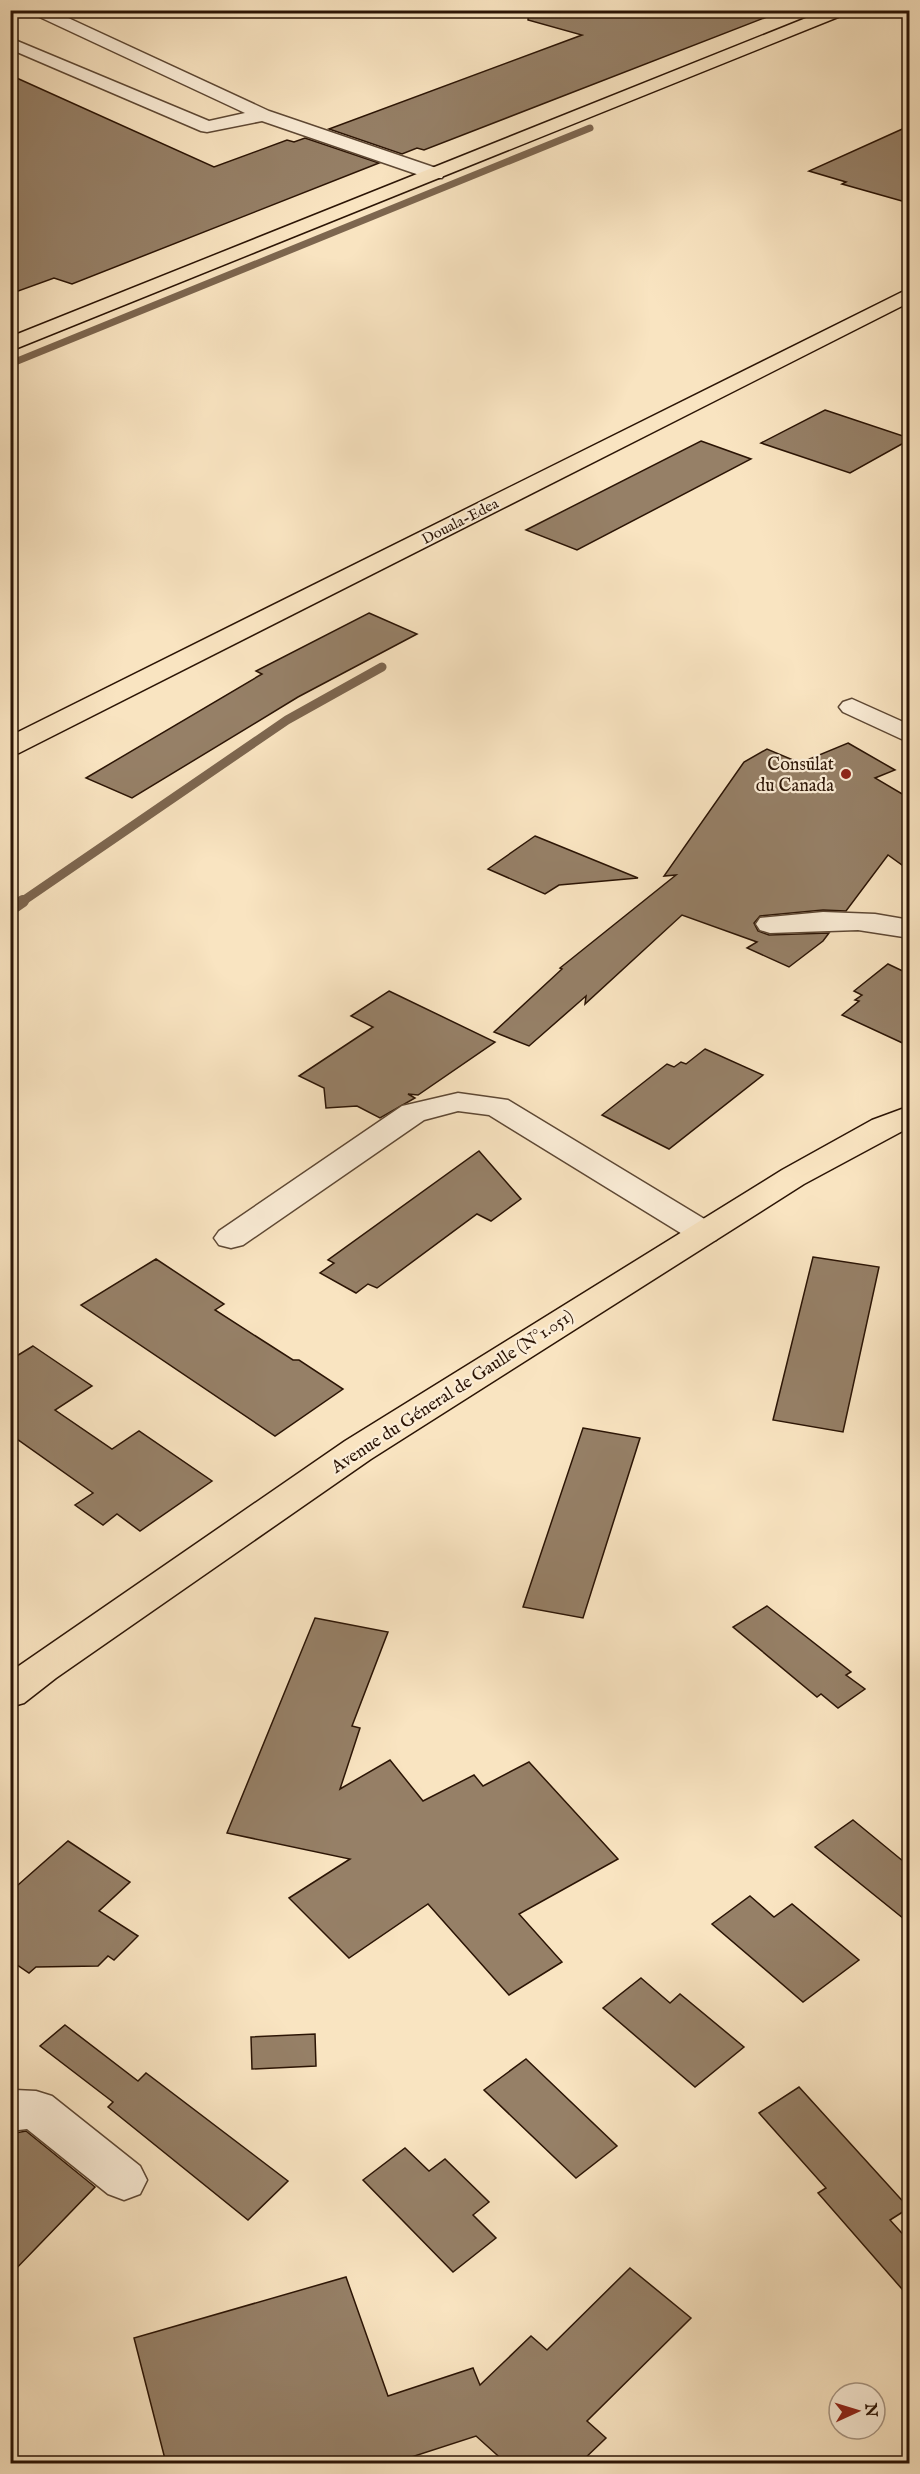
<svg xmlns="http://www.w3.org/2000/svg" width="920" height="2474" font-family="'IM FELL English',serif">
<rect width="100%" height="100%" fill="#f9e4c1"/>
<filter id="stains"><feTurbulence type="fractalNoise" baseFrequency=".00333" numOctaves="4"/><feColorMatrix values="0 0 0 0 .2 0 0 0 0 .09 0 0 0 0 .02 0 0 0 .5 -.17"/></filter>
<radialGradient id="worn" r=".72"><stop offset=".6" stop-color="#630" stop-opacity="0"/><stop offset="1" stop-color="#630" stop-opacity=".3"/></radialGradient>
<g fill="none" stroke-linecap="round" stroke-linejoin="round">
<path stroke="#7d664f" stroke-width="7" d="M 10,364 L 590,128"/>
<path stroke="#7d664f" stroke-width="9" d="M 20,903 L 287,720 L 382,667"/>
<path stroke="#7d664f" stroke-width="12" d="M 10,910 L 23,901"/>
</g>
<g fill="#968067" stroke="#2b1405" stroke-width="1.5">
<path d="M 529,10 L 777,10 L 777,13 L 424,150 L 417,148 L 402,154 L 329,129 L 582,35 L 528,20 Z"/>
<path d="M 10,75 L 214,167 L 287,140 L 294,142 L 305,138 L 379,163 L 72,284 L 54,278 L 10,294 Z"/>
<path d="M 909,126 L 909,203 L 842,184 L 846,182 L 809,171 Z"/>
<path d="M 825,410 L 909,438 L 909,440 L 850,473 L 761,443 Z"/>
<path d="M 701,441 L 751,459 L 577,550 L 526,530 Z"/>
<path d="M 369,613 L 417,634 L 298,697 L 132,798 L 86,778 L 262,674 L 256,671 Z"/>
<path d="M 848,743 L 895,770 L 875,778 L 909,798 L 909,870 L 888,855 L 846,911 L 823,910 L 760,916 L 754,923 L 758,931 L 769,935 L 829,933 L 823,941 L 789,967 L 747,948 L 757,942 L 682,915 L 585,1004 L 586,996 L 529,1046 L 494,1032 L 562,969 L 560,968 L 676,875 L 664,876 L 744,762 L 767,749 L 800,763 Z"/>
<path d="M 535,836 L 638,878 L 559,885 L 545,894 L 488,869 Z"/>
<path d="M 888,964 L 909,974 L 909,1046 L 842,1015 L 859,1001 L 855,1000 L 862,995 L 854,991 Z"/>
<path d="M 389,991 L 495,1042 L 418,1095 L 408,1094 L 415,1098 L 380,1118 L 357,1106 L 326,1108 L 324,1088 L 299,1076 L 373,1027 L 351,1016 Z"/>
<path d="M 705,1049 L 763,1075 L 669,1149 L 602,1115 L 667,1064 L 674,1067 L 681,1062 L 686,1064 Z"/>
<path d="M 479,1151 L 521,1199 L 491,1221 L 477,1214 L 377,1288 L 368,1284 L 356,1293 L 320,1273 L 334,1263 L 328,1260 Z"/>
<path d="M 813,1257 L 879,1267 L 843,1432 L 773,1420 Z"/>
<path d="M 156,1259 L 224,1304 L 215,1310 L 293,1360 L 299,1360 L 343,1389 L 275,1436 L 81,1305 Z"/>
<path d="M 33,1346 L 92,1386 L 55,1410 L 112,1449 L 139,1431 L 212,1481 L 140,1531 L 117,1514 L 103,1525 L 75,1505 L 93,1493 L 10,1434 L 10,1360 Z"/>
<path d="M 583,1428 L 640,1438 L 583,1618 L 523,1607 Z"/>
<path d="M 767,1606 L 851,1672 L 846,1675 L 865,1689 L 838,1708 L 821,1694 L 817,1697 L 733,1627 Z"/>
<path d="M 315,1618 L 388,1632 L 352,1726 L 360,1728 L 340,1789 L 390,1760 L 423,1801 L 474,1775 L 483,1786 L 529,1762 L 618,1859 L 519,1914 L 562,1962 L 509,1995 L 428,1904 L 349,1958 L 289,1898 L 350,1859 L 227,1833 Z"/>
<path d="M 853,1820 L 909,1866 L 909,1923 L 815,1847 Z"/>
<path d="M 68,1841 L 130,1882 L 99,1911 L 138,1936 L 114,1960 L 108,1956 L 98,1966 L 36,1967 L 29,1973 L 10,1960 L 10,1892 Z"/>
<path d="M 750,1896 L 774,1917 L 792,1904 L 859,1960 L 803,2002 L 712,1924 Z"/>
<path d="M 641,1978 L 670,2003 L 680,1994 L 744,2047 L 695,2087 L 603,2008 Z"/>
<path d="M 65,2025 L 138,2081 L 146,2073 L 288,2181 L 248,2220 L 108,2107 L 113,2102 L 40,2046 Z"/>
<path d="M 315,2034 L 316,2066 L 252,2069 L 251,2037 Z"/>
<path d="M 526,2059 L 617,2146 L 576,2178 L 484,2090 Z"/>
<path d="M 799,2087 L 909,2208 L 890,2220 L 909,2241 L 909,2297 L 818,2193 L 826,2188 L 759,2113 Z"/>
<path d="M 26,2131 L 95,2187 L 10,2275 L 10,2134 Z"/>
<path d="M 405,2148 L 429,2171 L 445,2159 L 489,2202 L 473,2215 L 496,2238 L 453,2272 L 363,2180 Z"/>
<path d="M 630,2268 L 691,2318 L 587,2421 L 606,2438 L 580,2463 L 506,2463 L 476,2436 L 393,2463 L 166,2463 L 134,2338 L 346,2277 L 388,2396 L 473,2368 L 480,2385 L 531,2336 L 547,2350 Z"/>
</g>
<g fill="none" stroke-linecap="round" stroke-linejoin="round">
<g stroke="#5e4834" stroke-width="3">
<g id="minor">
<path d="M 29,10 L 51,10 L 269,111 L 442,170 L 444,174 L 442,178 L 428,178 L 262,121 L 207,132 L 201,131 L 10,49 L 10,38 L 209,121 L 245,113 L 31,13 Z"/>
<path d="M 852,699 L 910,725 L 910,743 L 843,712 L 839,707 L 843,702 Z"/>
<path d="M 823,912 L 875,914 L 910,920 L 910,938 L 858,930 L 770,933 L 760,930 L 756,924 L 760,918 Z"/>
<path d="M 458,1093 L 508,1100 L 716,1226 L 720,1233 L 716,1240 L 704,1243 L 692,1240 L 489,1115 L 458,1111 L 424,1120 L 243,1245 L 231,1248 L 219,1245 L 214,1238 L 219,1231 L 402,1106 Z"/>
<path d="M 15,2090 L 36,2091 L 52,2096 L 140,2166 L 147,2180 L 140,2194 L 124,2200 L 108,2194 L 27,2129 L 10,2131 L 10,2092 Z"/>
</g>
</g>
<g stroke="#2b1405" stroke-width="3">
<g id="major">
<path d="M 826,10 L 850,10 L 848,13 L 10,351 L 10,337 Z"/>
<path d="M 910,288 L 910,302 L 19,753 L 10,755 L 10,736 Z"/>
<path d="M 910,1106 L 910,1127 L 804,1184 L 371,1459 L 56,1678 L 24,1703 L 10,1707 L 10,1672 L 345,1441 L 782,1170 L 872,1120 Z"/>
</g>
</g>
<use href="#minor" fill="#fbedd7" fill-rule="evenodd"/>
<use href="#major" fill="#f9e4c1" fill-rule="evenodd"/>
</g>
<circle fill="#8f2418" stroke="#fbedd7" stroke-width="2" cx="846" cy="774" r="6"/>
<g text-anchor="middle" stroke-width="4.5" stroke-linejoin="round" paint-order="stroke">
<g font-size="15" fill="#2b1405" stroke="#fbedd7">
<text transform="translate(460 521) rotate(-27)" y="5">Douala-Edea</text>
</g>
<g font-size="18" fill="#2b1405" stroke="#fbedd7" text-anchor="end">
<text x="834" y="770">Consulat<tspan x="834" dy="21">du Canada</tspan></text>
</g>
<g font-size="18" fill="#2b1405" stroke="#fbedd7">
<text transform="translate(452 1391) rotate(-33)" y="6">Avenue du Géneral de Gaulle (N°1.051)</text>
</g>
</g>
<rect width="920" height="2474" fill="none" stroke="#f9e4c1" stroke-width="36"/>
<rect x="12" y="12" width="896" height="2450" fill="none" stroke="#2b1405" stroke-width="3"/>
<rect x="18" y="18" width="884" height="2438" fill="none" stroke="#2b1405" stroke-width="1.5"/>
<g transform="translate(857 2411) rotate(86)"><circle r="28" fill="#fbedd7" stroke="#a89683" stroke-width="1.5"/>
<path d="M0-4.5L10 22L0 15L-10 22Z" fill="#8f2418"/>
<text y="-9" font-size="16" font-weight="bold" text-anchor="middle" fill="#2b1405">N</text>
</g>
<rect width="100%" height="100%" filter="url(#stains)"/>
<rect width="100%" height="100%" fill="url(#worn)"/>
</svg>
